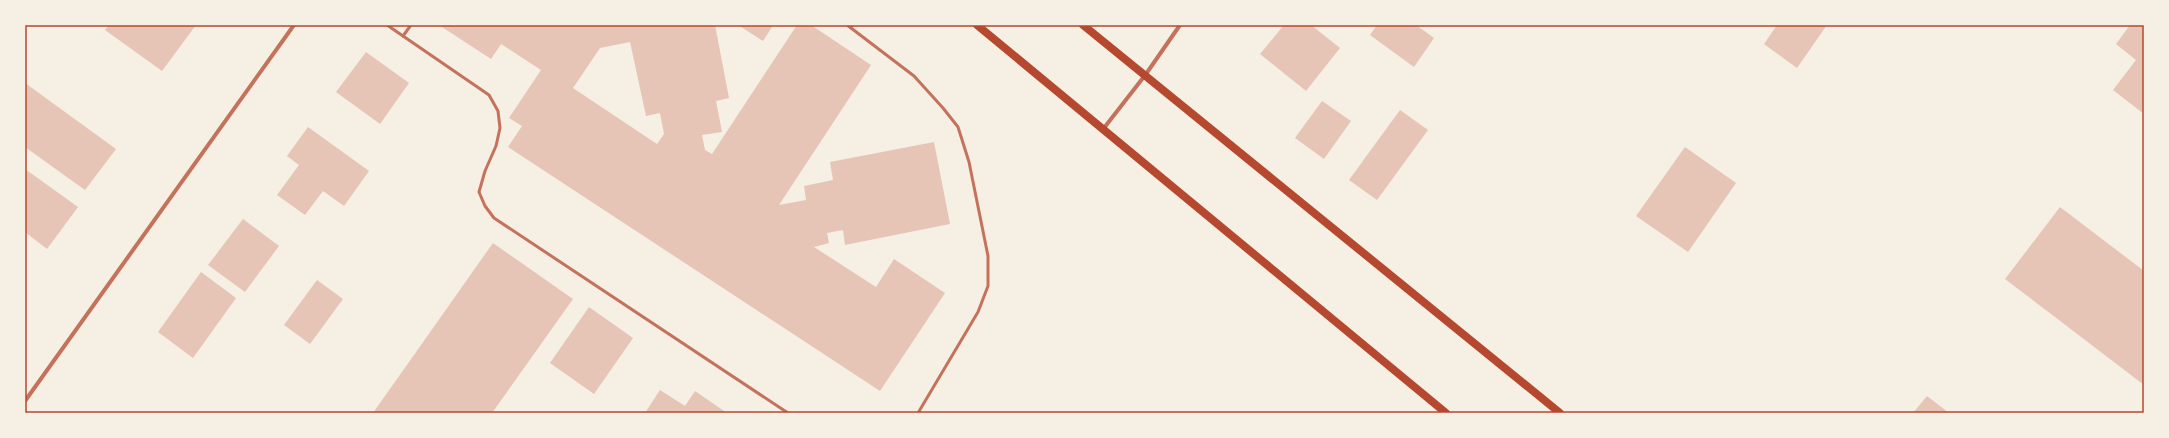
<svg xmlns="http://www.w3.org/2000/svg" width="2169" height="438" font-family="'Work Sans',sans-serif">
<rect width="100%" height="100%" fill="#f6efe4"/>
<g fill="#e6c5b7" fill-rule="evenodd">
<path d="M 109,25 L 196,25 L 162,71 L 105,30 Z"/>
<path d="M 439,25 L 715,25 L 729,98 L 716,101 L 722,132 L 702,135 L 705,150 L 712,154 L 797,25 L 811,25 L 871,65 L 779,205 L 806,200 L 804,186 L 833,180 L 830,162 L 934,142 L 950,224 L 845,245 L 843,230 L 827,233 L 829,243 L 814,247 L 876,287 L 894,259 L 945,293 L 880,391 L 508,147 L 522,126 L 509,118 L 541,70 L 501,44 L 491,59 ZM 630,42 L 646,116 L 660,113 L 664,134 L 657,144 L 573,88 L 600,48 Z"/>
<path d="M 738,25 L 770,25 L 772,27 L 763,41 Z"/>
<path d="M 1284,25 L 1311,25 L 1340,48 L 1306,91 L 1260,54 Z"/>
<path d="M 1377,25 L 1416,25 L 1434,38 L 1414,67 L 1370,35 Z"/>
<path d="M 1777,25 L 1827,25 L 1797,68 L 1764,44 Z"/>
<path d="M 2130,25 L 2144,25 L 2144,114 L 2113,90 L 2136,60 L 2116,44 Z"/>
<path d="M 366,52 L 409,83 L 380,124 L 336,92 Z"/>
<path d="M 25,83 L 116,149 L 85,190 L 25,147 Z"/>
<path d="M 1322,101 L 1351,121 L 1324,159 L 1295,138 Z"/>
<path d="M 1400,110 L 1428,130 L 1377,200 L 1349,180 Z"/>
<path d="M 308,127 L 369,171 L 344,206 L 323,191 L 305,215 L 277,195 L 299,165 L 287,156 Z"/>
<path d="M 1685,147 L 1736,183 L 1688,252 L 1636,216 Z"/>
<path d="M 25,169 L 78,207 L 47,249 L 25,232 Z"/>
<path d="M 2060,207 L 2144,271 L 2144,385 L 2005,279 Z"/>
<path d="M 243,219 L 279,246 L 245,292 L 208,265 Z"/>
<path d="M 493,243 L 573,299 L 492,413 L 373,413 Z"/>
<path d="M 201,272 L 236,298 L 193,358 L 158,332 Z"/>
<path d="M 317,280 L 343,299 L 310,344 L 284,325 Z"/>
<path d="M 589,307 L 633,338 L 594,394 L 550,363 Z"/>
<path d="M 660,390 L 685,406 L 695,391 L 727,413 L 645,413 Z"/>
<path d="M 1927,396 L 1949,413 L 1913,413 Z"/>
</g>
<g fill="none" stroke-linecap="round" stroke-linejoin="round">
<g stroke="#c5725c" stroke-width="3">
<path d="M 387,25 L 403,36 L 411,25"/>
<path d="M 847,25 L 851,28 L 852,25"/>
<path d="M 851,28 L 914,76 L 943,108 L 958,127 L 969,162 L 988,256 L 988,286 L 978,312 L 918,413"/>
<path d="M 403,36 L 489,95 L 498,111 L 500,128 L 496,146 L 485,171 L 479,192 L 485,206 L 494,218 L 788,413"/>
</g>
<g stroke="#c5725c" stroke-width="4">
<path d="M 1104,128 L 1146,74 L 1180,25"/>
<path d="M 25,401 L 294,25"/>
</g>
<g stroke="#b5482f" stroke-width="8">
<path d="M 977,25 L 1446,413"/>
<path d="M 1083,25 L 1560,413"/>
</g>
</g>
<rect width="2169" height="438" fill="none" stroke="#f6efe4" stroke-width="52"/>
<rect x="26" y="26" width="2117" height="386" fill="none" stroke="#b5482f" stroke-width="1.5"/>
</svg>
